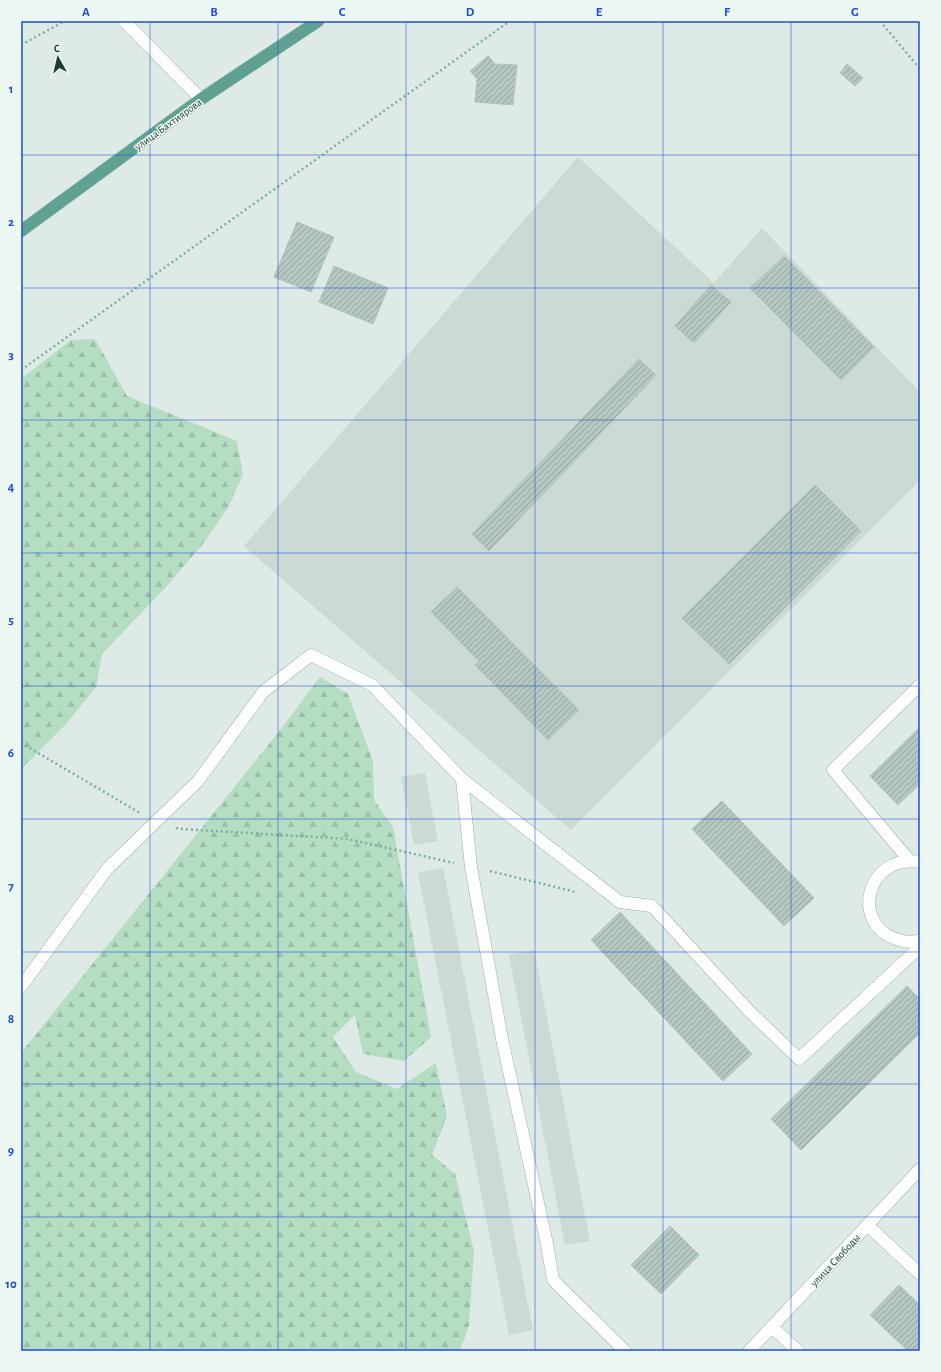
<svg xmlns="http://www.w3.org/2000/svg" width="941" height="1372" font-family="'Alegreya Sans',sans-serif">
<defs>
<pattern id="forest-firs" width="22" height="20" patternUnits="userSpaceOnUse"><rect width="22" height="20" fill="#b4ddc1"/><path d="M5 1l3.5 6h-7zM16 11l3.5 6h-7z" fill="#9abea6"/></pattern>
<pattern id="building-hatch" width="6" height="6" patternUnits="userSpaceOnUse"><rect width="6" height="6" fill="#b5c7c1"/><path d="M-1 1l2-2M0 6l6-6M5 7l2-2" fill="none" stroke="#93a39d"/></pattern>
</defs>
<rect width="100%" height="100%" fill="#ddeae5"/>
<g fill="#cbdad3">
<path d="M 578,157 L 714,283 L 762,228 L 920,392 L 920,480 L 571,830 L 244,546 Z"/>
<path d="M 425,773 L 438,841 L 414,845 L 401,777 Z"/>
<path d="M 443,868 L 533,1330 L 509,1335 L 418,873 Z"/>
<path d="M 534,950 L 590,1241 L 565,1245 L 509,955 Z"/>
</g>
<g fill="url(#forest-firs)">
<path d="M 95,339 L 127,396 L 237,441 L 243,474 L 228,508 L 202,545 L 165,588 L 102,654 L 96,687 L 66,724 L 21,769 L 21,379 L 71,340 Z"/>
<path d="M 320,677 L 348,694 L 373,761 L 374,800 L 393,827 L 431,1037 L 404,1061 L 363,1054 L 355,1015 L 333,1037 L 356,1072 L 397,1089 L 436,1063 L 447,1116 L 432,1155 L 455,1174 L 474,1251 L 469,1325 L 460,1351 L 21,1351 L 21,1053 L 281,729 Z"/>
</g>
<g fill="url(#building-hatch)" stroke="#afc3bc">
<path d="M 488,56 L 495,64 L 517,65 L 513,105 L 475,102 L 477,79 L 470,71 Z"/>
<path d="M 847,64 L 863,78 L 855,86 L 840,73 Z"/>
<path d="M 297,222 L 334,237 L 311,292 L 274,277 Z"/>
<path d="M 784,256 L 874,347 L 841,380 L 750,288 Z"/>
<path d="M 334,266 L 388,288 L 373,324 L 319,302 Z"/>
<path d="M 711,285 L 731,302 L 694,343 L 675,326 Z"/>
<path d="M 639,359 L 656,375 L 489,551 L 472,534 Z"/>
<path d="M 815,485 L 861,531 L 729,664 L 682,618 Z"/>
<path d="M 457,587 L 579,710 L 548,740 L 475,665 L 479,661 L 431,612 Z"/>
<path d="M 920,727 L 920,784 L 898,805 L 870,776 Z"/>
<path d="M 722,801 L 814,898 L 784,926 L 692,829 Z"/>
<path d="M 620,912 L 752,1054 L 723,1081 L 591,940 Z"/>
<path d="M 907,986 L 920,999 L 920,1033 L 801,1150 L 771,1119 Z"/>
<path d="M 670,1226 L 699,1255 L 661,1294 L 631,1265 Z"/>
<path d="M 899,1285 L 920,1305 L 920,1351 L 908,1351 L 870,1315 Z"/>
</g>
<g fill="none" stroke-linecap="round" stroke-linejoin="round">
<g stroke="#a0b2ac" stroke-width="13">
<g id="minor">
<path d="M 124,21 L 201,99"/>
<path d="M 462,779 L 471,867 L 502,1039 L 547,1244 L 553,1280 L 625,1351"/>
<path d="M 909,860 L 833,770 L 920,685"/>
<path d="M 920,862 C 865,854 851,924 896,939 C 904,942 912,943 920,940"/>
<path d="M 21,987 L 107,869 L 198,781 L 263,692 L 311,655 L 372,685 L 462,779 L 620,902 L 652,906 L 750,1012 L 799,1059 L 920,947"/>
<path d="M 867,1225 L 920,1274"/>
<path d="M 772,1327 L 798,1351"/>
<path d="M 749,1351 L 920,1169"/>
</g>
</g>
<g stroke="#bcc4c2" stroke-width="13">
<path id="major" d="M 21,231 L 201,99 L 318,21"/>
</g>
<g stroke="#7cafa1" stroke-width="2.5" stroke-dasharray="2 3" stroke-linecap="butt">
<path d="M 880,21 L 920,69"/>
<path d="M 21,45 L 65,21"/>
<path d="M 21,370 L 510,21"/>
<path d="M 21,743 L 140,813"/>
<path d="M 176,828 L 182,829 L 348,839 L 454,863"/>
<path d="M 490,871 L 576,892"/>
</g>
<use href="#minor" stroke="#fff" stroke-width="12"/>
<use href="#major" stroke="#5fa293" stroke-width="12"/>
</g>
<path fill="none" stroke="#1d4ed8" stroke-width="1" stroke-opacity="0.55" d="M 150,21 L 150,1351M 278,21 L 278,1351M 406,21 L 406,1351M 535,21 L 535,1351M 663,21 L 663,1351M 791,21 L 791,1351M 21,155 L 920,155M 21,288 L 920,288M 21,420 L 920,420M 21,553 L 920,553M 21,686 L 920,686M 21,819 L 920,819M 21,952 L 920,952M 21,1084 L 920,1084M 21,1217 L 920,1217"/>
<g text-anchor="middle" stroke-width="3" stroke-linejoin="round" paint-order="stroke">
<g font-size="11" fill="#1e3a33" stroke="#edf7f2">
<text transform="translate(168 124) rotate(-36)" y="4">улица Бахтиярова</text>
<text transform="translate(835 1260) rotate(-47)" y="4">улица Свободы</text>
</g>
</g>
<rect width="941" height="1372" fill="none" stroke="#edf7f2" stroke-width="44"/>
<g transform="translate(58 58) rotate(352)" stroke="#edf7f2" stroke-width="3" paint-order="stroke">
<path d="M0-3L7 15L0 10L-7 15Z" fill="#1e3a33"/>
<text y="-6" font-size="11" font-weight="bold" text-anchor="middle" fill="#1e3a33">С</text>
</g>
<rect x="22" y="22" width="897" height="1328" fill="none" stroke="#1d4ed8" stroke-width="1.5"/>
<g font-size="13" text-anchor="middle" font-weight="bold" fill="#1d4ed8">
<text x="86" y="16">A</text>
<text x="214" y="16">B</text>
<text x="342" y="16">C</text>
<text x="470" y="16">D</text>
<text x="599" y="16">E</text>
<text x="727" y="16">F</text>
<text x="855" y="16">G</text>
<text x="11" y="93">1</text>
<text x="11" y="226">2</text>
<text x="11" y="359">3</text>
<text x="11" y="491">4</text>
<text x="11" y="624">5</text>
<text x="11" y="757">6</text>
<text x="11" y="890">7</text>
<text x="11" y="1023">8</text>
<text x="11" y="1155">9</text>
<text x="11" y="1288">10</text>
</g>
</svg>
